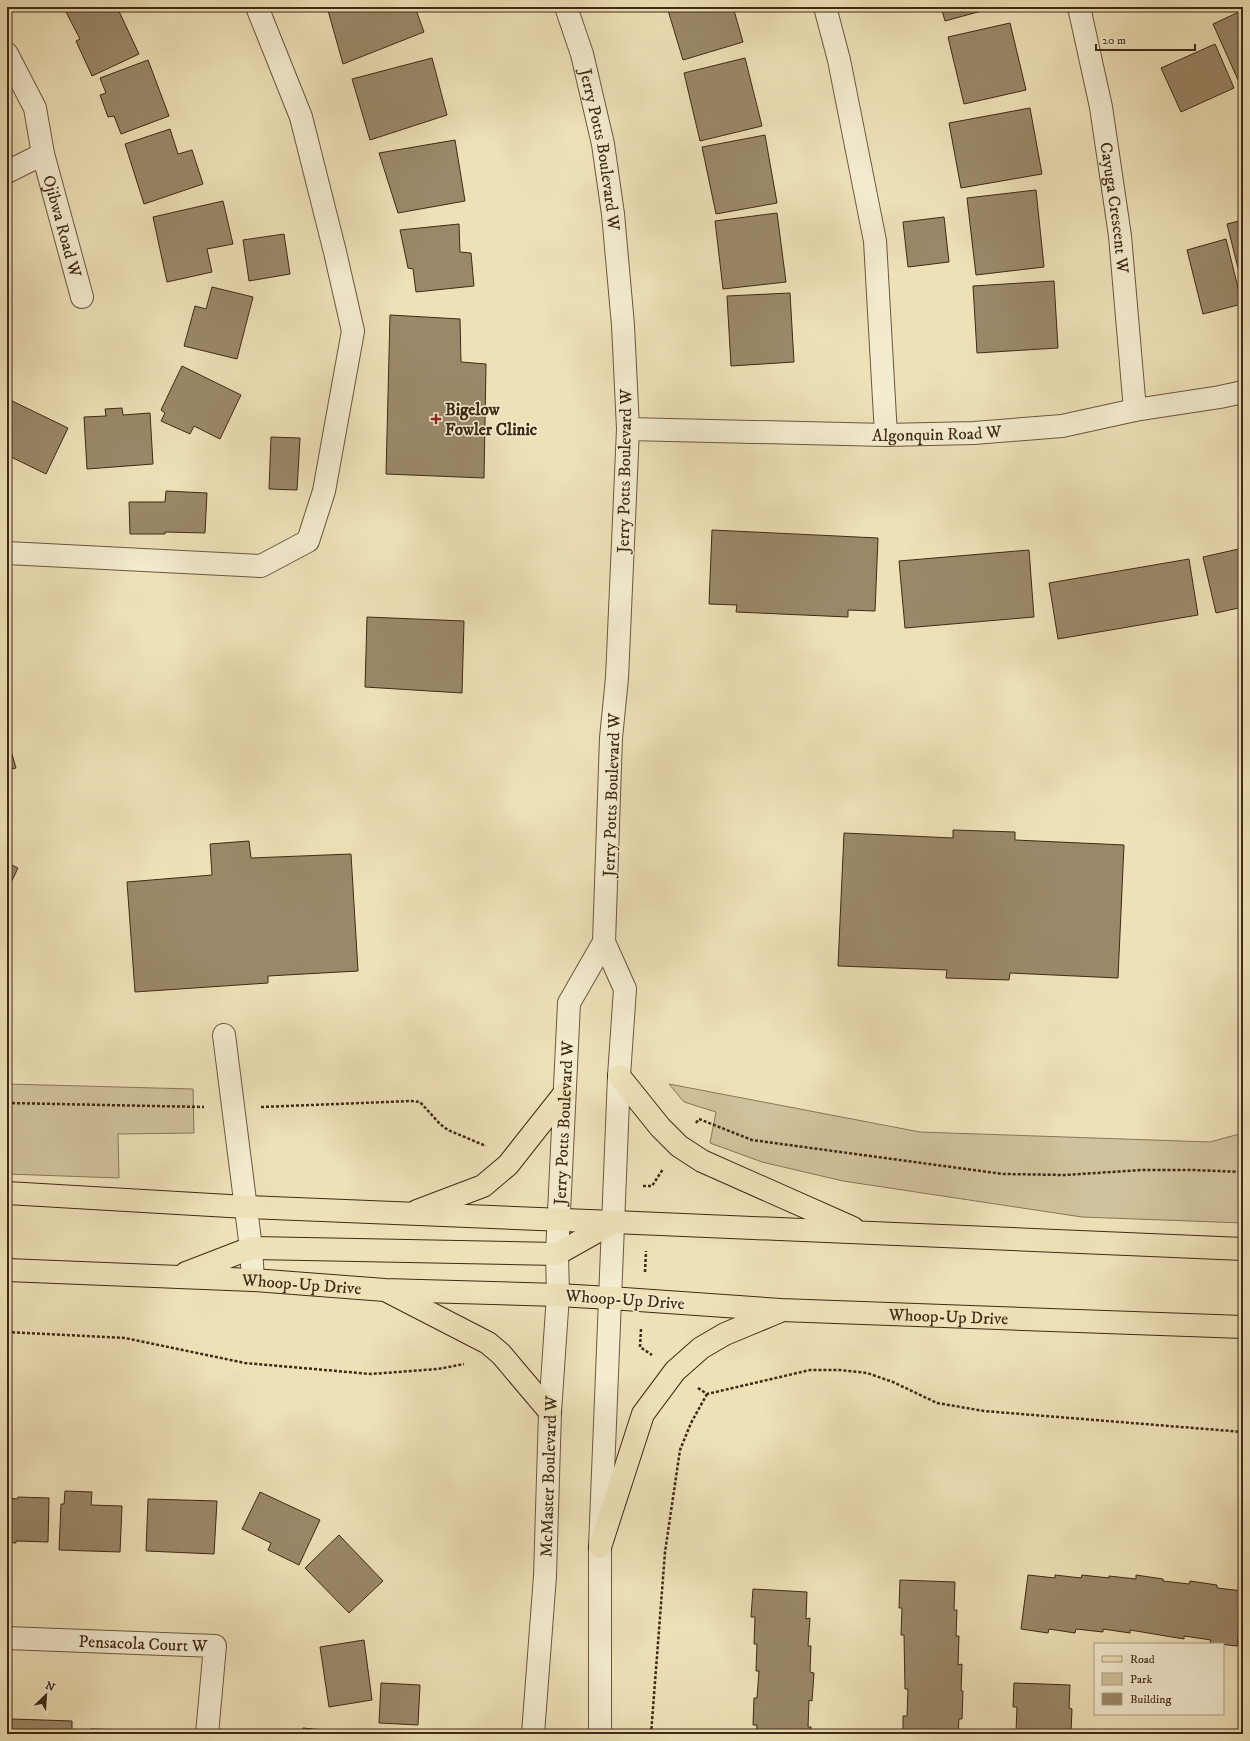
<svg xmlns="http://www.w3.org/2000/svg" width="1250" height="1741" font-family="'IM FELL DW Pica',serif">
<rect width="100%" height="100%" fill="#eee1b8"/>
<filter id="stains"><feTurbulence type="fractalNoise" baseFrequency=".005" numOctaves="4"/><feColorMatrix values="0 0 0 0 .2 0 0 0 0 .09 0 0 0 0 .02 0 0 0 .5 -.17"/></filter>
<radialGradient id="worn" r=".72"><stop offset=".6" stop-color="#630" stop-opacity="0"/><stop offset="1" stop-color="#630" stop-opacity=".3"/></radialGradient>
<g fill="#d0c29c" stroke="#887658">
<path d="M 7,1084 L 193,1089 L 194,1133 L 118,1134 L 119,1178 L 7,1174 Z"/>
<path d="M 669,1084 L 920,1132 L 1210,1142 L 1243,1133 L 1243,1223 L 1082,1217 L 843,1181 L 762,1162 L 710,1143 L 716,1112 L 684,1102 Z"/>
</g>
<g fill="#9a8969" stroke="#3f2a14">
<path d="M 76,7 L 117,7 L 139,54 L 92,76 L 76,41 L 80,39 L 66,12 Z"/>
<path d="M 327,7 L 415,7 L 424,32 L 343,64 Z"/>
<path d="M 667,7 L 733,7 L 743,42 L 683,60 Z"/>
<path d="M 941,7 L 996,7 L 945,21 Z"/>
<path d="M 1243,10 L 1243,80 L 1239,82 L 1213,24 Z"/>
<path d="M 1010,23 L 1026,90 L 964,104 L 948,37 Z"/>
<path d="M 1215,44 L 1234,88 L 1181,112 L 1161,68 Z"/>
<path d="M 432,58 L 447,115 L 370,140 L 352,79 Z"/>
<path d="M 745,58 L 762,126 L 700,141 L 684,73 Z"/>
<path d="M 148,60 L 169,116 L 121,134 L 114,116 L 108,117 L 100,95 L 106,93 L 100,78 Z"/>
<path d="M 1030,108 L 1042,174 L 961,188 L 949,123 Z"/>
<path d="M 170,129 L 178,154 L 192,150 L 203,184 L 144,204 L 125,144 Z"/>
<path d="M 765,135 L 777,203 L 716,214 L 702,147 Z"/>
<path d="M 455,140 L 465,201 L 398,213 L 379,153 Z"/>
<path d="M 1036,190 L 1044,267 L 976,275 L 967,198 Z"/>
<path d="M 223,201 L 233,244 L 207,249 L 212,272 L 167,282 L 153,217 Z"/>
<path d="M 777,213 L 786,282 L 723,289 L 715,221 Z"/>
<path d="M 944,217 L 949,262 L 908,267 L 903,222 Z"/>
<path d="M 1243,220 L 1243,288 L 1227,224 Z"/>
<path d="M 459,224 L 460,252 L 471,253 L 474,286 L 416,292 L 413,269 L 408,268 L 400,230 Z"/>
<path d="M 284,234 L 290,274 L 249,281 L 243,240 Z"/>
<path d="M 1226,239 L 1242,304 L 1203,314 L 1187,250 Z"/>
<path d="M 1054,281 L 1058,348 L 977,353 L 973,286 Z"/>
<path d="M 212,287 L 253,297 L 237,359 L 184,346 L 195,306 L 206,309 Z"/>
<path d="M 790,293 L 794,362 L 731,366 L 727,296 Z"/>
<path d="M 390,315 L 460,319 L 461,362 L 486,364 L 484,478 L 386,474 Z"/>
<path d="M 182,366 L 241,395 L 220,439 L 194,426 L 190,434 L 161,421 L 165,413 L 161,410 Z"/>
<path d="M 8,399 L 68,428 L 46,474 L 7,455 Z"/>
<path d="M 122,408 L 123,415 L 150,413 L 153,464 L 87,469 L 84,417 L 106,416 L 105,409 Z"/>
<path d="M 271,437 L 300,438 L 297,490 L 269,489 Z"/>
<path d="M 166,491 L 207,493 L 205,533 L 165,532 L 165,534 L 130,534 L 129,502 L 165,502 Z"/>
<path d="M 712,530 L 878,538 L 875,611 L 848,610 L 848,617 L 736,612 L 737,605 L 709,604 Z"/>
<path d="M 1243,548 L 1243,607 L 1216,613 L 1203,557 Z"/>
<path d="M 1029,550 L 1034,617 L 905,628 L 899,561 Z"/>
<path d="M 1189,559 L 1198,615 L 1058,639 L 1049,583 Z"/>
<path d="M 367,617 L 464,621 L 462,693 L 365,687 Z"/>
<path d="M 7,737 L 16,768 L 7,770 Z"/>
<path d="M 7,788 L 11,807 L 7,808 Z"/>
<path d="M 953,830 L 1015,832 L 1015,840 L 1124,845 L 1118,978 L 1010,973 L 1009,980 L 946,978 L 947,970 L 838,966 L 844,833 L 953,838 Z"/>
<path d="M 249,841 L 251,858 L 351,854 L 358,971 L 268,976 L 268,983 L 135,992 L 127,882 L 212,875 L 210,844 Z"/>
<path d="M 7,863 L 18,868 L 7,891 Z"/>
<path d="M 65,1491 L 92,1492 L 91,1505 L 122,1506 L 120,1552 L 59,1550 L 61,1504 L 64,1504 Z"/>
<path d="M 260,1492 L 320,1520 L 299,1565 L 268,1550 L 271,1543 L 242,1529 Z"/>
<path d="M 18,1497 L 49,1498 L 48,1542 L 16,1541 L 16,1543 L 7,1542 L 7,1498 L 17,1499 Z"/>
<path d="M 148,1499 L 217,1501 L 214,1554 L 146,1551 Z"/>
<path d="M 339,1535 L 383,1581 L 349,1613 L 305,1568 Z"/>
<path d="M 1028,1575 L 1055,1578 L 1055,1575 L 1081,1578 L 1082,1575 L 1109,1578 L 1109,1576 L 1136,1579 L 1136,1575 L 1163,1579 L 1163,1581 L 1189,1584 L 1190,1581 L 1217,1585 L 1217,1588 L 1243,1591 L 1237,1646 L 1210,1643 L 1211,1640 L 1184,1636 L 1184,1639 L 1130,1630 L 1130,1633 L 1103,1629 L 1103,1632 L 1076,1629 L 1075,1633 L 1049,1629 L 1048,1633 L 1021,1629 Z"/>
<path d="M 900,1580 L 955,1582 L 954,1610 L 957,1610 L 956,1636 L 959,1636 L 958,1665 L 962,1664 L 961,1691 L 963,1691 L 962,1719 L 959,1719 L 958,1734 L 903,1734 L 903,1716 L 907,1716 L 908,1689 L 905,1689 L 904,1635 L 901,1635 L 902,1608 L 899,1608 Z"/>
<path d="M 753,1589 L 807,1592 L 806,1619 L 810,1618 L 808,1646 L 811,1646 L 810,1672 L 814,1673 L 812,1701 L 809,1700 L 808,1727 L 811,1727 L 811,1734 L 756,1734 L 757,1725 L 753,1725 L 754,1698 L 757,1698 L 759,1671 L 756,1671 L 757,1644 L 754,1644 L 755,1617 L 751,1617 Z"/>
<path d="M 364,1640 L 372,1700 L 329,1707 L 320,1647 Z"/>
<path d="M 381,1683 L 420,1685 L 418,1725 L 379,1723 Z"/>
<path d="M 1014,1683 L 1070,1685 L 1069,1708 L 1072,1709 L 1071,1733 L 1074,1734 L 1018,1734 L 1019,1732 L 1016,1731 L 1017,1707 L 1013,1707 Z"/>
<path d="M 12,1719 L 72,1721 L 72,1734 L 11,1734 Z"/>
<path d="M 303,1728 L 342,1732 L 341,1734 L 302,1734 Z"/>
<path d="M 91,1729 L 155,1731 L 154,1734 L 90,1734 Z"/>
</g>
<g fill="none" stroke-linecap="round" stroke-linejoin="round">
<g stroke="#6b583d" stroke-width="24">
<g id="minor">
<path id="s1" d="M 566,7 L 582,54 L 603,144 L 613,214 L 623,325 L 628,429 L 617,678 L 611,738 L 604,942 L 625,989 L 619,1076 L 600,1547 L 600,1734"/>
<path d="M 825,7 L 839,60 L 875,241 L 886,435"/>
<path id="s2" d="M 1079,7 L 1101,107 L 1120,236 L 1135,410"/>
<path id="s3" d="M 7,54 L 35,108 L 43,154 L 82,297"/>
<path d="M 7,172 L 43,154"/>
<path id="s4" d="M 628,429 L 886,435 L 974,433 L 1062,426 L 1135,410 L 1220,397 L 1243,392"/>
<path d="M 7,553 L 261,566 L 308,541 L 324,491 L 353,331 L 335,252 L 301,117 L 257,7"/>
<path d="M 224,1035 L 251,1248 L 253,1280"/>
<path id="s5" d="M 7,1638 L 215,1646 L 207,1734"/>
<path id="s6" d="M 533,1734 L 545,1576 L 550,1412 L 558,1295 L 557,1254 L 569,1003 L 604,942"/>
</g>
</g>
<g stroke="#3f2a14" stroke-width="24">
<g id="major">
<path d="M 7,1193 L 246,1207 L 614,1222"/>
<path d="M 417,1211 L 483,1186 L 508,1165 L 564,1094"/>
<path id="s7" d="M 7,1270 L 253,1280 L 385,1290 L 558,1295 L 610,1298"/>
<path d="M 186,1273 L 251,1248 L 557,1254 L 614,1222"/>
<path d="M 389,1292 L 488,1343 L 501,1354 L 550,1412"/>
</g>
</g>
<g stroke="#3f2a14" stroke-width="24">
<g id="highway">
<path d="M 619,1076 L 660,1127 L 679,1146 L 702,1161 L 853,1228"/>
<path d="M 614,1222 L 1243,1249"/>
<path id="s8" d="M 610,1298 L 781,1310 L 1243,1327"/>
<path d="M 600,1547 L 643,1414 L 675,1371 L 701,1348 L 725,1334 L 778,1312"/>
</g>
</g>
<g stroke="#3f2a14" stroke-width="2.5" stroke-dasharray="3 2" stroke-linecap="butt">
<path d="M 7,1103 L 204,1107"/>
<path d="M 261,1107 L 411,1101 L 420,1102 L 440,1124 L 448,1130 L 486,1146"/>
<path d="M 696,1123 L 699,1119 L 752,1140 L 1003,1174 L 1065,1175 L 1142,1170 L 1193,1170 L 1243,1172"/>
<path d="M 643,1186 L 652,1186 L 663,1169"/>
<path d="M 645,1272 L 646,1251"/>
<path d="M 641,1329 L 640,1347 L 652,1355"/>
<path d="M 7,1332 L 125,1338 L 245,1363 L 371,1374 L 438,1369 L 464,1364"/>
<path d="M 698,1388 L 707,1394 L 810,1370 L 840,1370 L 867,1373 L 893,1382 L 937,1403 L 984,1411 L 1243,1432"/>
<path d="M 651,1734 L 665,1552 L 680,1450 L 691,1423 L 707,1394"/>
</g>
<use href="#minor" stroke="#f4ecd1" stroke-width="22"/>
<use href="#major" stroke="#eee1b8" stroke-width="22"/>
<use href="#highway" stroke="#eee1b8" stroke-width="22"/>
</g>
<path fill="#8f2418" stroke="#f4ecd1" stroke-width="1.5" d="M434 413h4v4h4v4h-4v4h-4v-4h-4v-4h4z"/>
<g text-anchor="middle" stroke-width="3" stroke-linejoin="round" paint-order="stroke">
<g font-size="17" fill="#3f2a14" stroke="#f4ecd1">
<text dy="6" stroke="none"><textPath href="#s1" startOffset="147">Jerry Potts Boulevard W</textPath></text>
<text dy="6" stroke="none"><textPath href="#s2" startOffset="204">Cayuga Crescent W</textPath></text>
<text dy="6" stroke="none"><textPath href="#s3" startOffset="182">Ojibwa Road W</textPath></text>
<text dy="6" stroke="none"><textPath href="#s4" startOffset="309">Algonquin Road W</textPath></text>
<text transform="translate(624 471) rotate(-89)" y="6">Jerry Potts Boulevard W</text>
<text transform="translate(611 795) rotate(-88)" y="6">Jerry Potts Boulevard W</text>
<text dy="6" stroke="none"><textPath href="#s6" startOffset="612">Jerry Potts Boulevard W</textPath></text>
<text dy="6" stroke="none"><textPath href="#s7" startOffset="295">Whoop-Up Drive</textPath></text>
<text transform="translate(625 1299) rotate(4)" y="6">Whoop-Up Drive</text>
<text dy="6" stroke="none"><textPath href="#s8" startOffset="339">Whoop-Up Drive</textPath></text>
<text dy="6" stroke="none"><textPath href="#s6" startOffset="258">McMaster Boulevard W</textPath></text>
<text dy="6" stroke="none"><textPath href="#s5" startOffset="136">Pensacola Court W</textPath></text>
</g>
<g font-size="17" font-weight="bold" fill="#3f2a14" stroke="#f4ecd1" text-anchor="start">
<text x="445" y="415">Bigelow<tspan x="445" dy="20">Fowler Clinic</tspan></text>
</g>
</g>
<rect width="1250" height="1741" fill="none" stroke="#eee1b8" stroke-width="24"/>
<rect x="8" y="8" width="1234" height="1725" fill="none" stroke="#3f2a14" stroke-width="2"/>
<rect x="12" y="12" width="1226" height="1717" fill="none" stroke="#3f2a14"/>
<rect x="1094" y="1643" width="130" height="72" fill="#f4ecd1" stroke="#ac9e85"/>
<rect x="1102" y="1656" width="20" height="6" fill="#eee1b8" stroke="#ac9e85"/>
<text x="1130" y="1663" font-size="12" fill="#3f2a14">Road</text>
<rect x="1102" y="1673" width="20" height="12" fill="#d0c29c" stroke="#ac9e85"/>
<text x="1130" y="1683" font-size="12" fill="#3f2a14">Park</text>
<rect x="1102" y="1693" width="20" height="12" fill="#9a8969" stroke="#ac9e85"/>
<text x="1130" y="1703" font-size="12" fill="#3f2a14">Building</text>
<g transform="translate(46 1695) rotate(25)" stroke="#f4ecd1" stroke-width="3" paint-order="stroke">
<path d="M0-3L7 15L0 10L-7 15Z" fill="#3f2a14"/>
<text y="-6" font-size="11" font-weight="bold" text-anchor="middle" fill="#3f2a14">N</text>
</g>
<path d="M1096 44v6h99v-6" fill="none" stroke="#3f2a14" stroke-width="2"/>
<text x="1102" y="44" font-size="12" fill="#3f2a14" stroke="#f4ecd1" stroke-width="3" paint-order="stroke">20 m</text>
<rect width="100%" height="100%" filter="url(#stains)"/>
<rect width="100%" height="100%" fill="url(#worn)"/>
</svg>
